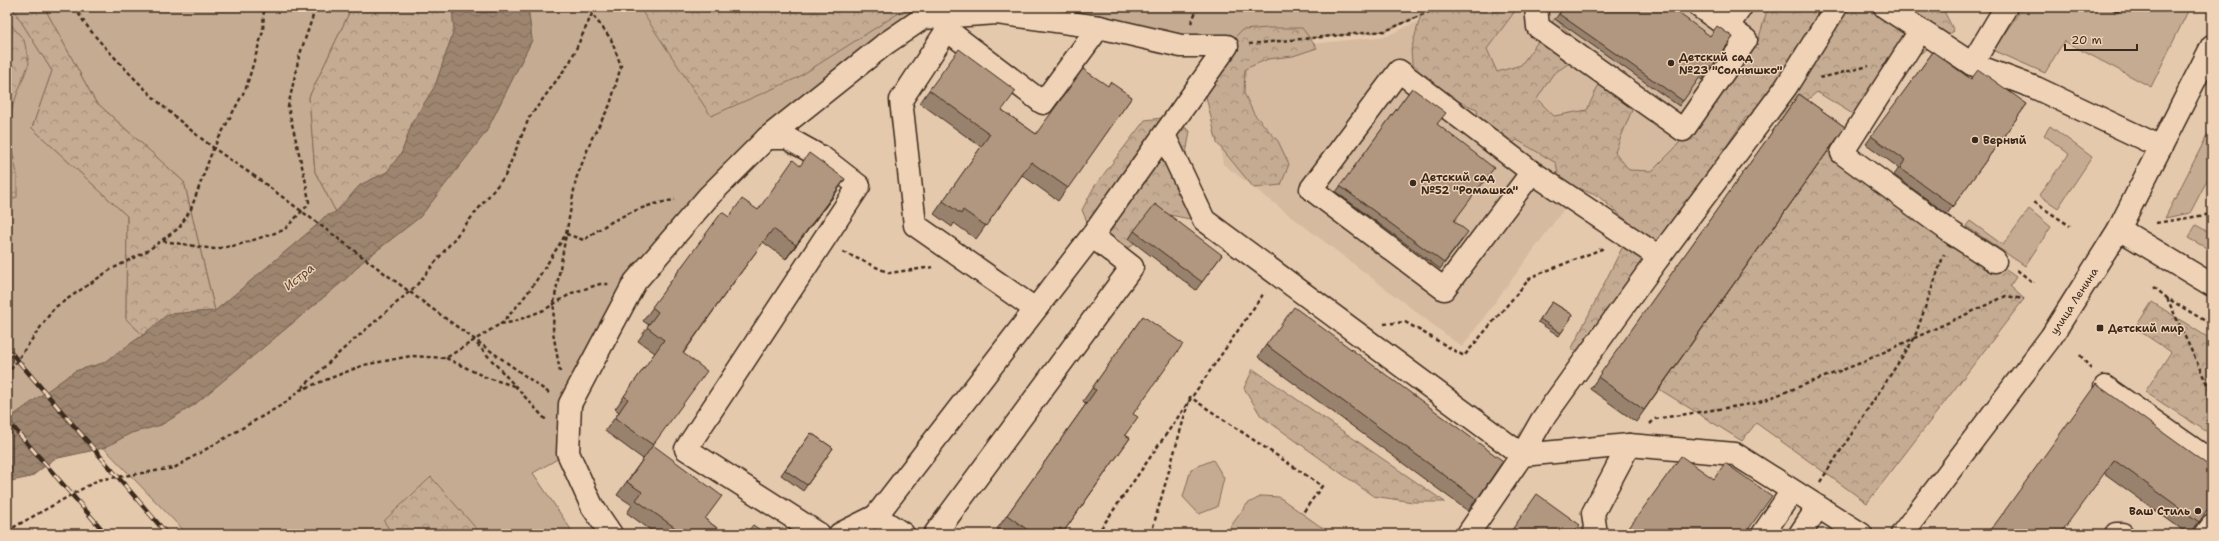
<svg xmlns="http://www.w3.org/2000/svg" width="2219" height="541" font-family="'Shantell Sans',sans-serif">
<defs>
<pattern id="forest-crowns" width="20" height="18" patternUnits="userSpaceOnUse"><rect width="20" height="18" fill="#c5ab92"/><path d="M2 6a3 3 0 1 1 6 0M12 15a3 3 0 1 1 6 0" fill="none" stroke="#a18b77"/></pattern>
<pattern id="water-waves" width="16" height="10" patternUnits="userSpaceOnUse"><rect width="16" height="10" fill="#9d8570"/><path d="M0 5q4-4 8 0t8 0" fill="none" stroke="#816d5b"/></pattern>
</defs>
<rect width="100%" height="100%" fill="#e5c9ad"/>
<filter id="ink" filterUnits="userSpaceOnUse"><feTurbulence type="fractalNoise" baseFrequency=".025" numOctaves="2"/><feDisplacementMap in="SourceGraphic" scale="8" xChannelSelector="R" yChannelSelector="G"/><feConvolveMatrix kernelMatrix="1 2 1 2 8 2 1 2 1" color-interpolation-filters="sRGB"/></filter>
<g filter="url(#ink)">
<path fill="#d5baa0" d="M 1448,7 L 1797,7 L 1645,221 L 1586,179 L 1462,347 L 1223,164 L 1209,90 L 1238,52 L 1387,36 Z"/>
<g fill="#c5ab92" stroke="#806a58">
<path d="M 7,7 L 12,7 L 52,71 L 32,128 L 127,216 L 126,319 L 143,335 L 103,363 L 75,371 L 7,420 Z"/>
<path d="M 44,7 L 352,7 L 309,97 L 315,172 L 336,212 L 324,217 L 317,225 L 215,311 L 184,182 L 95,101 Z"/>
<path d="M 528,7 L 1440,7 L 1385,31 L 1227,46 L 1099,27 L 922,18 L 806,107 L 635,282 L 570,404 L 568,453 L 533,473 L 574,534 L 187,534 L 104,448 L 131,433 L 161,425 L 194,405 L 348,277 L 362,262 L 420,217 L 486,132 L 532,40 Z"/>
<path d="M 2023,7 L 2190,7 L 2151,87 L 2064,41 L 2045,73 L 1993,50 Z"/>
<path d="M 2050,126 L 2092,157 L 2058,208 L 2039,195 L 2069,154 L 2044,135 Z"/>
<path d="M 2212,126 L 2212,171 L 2190,213 L 2165,218 Z"/>
<path d="M 2029,209 L 2051,227 L 2025,266 L 1966,226 L 1970,221 L 2003,245 Z"/>
<path d="M 2196,225 L 2212,234 L 2212,251 L 2188,238 Z"/>
<path d="M 1213,460 L 1224,478 L 1217,507 L 1199,514 L 1183,497 L 1191,469 Z"/>
<path d="M 1262,496 L 1279,497 L 1331,534 L 1225,534 L 1247,504 Z"/>
</g>
<g fill="url(#forest-crowns)" stroke="#806a58">
<path d="M 12,7 L 44,7 L 95,101 L 184,182 L 215,311 L 168,314 L 143,335 L 126,319 L 127,216 L 32,128 L 52,71 Z"/>
<path d="M 352,7 L 452,7 L 454,30 L 435,86 L 412,123 L 402,152 L 387,172 L 360,185 L 336,212 L 315,172 L 309,97 Z"/>
<path d="M 639,7 L 912,7 L 902,11 L 797,78 L 711,116 Z"/>
<path d="M 1423,7 L 1518,7 L 1487,49 L 1497,72 L 1521,65 L 1555,18 L 1572,36 L 1574,60 L 1553,74 L 1537,99 L 1554,116 L 1587,110 L 1597,88 L 1611,67 L 1634,105 L 1615,152 L 1629,170 L 1652,171 L 1675,148 L 1758,41 L 1768,7 L 1817,7 L 1818,19 L 1858,7 L 1942,7 L 1954,31 L 1918,55 L 1875,119 L 1851,113 L 1817,92 L 1786,118 L 1762,125 L 1746,117 L 1590,350 L 1571,350 L 1633,226 L 1598,196 L 1559,181 L 1556,163 L 1517,140 L 1496,153 L 1480,134 L 1477,109 L 1447,97 L 1413,74 L 1411,50 Z"/>
<path d="M 7,20 L 24,40 L 29,63 L 13,105 L 8,130 L 17,174 L 17,197 L 7,201 Z"/>
<path d="M 1268,28 L 1302,28 L 1317,48 L 1293,56 L 1268,59 L 1245,69 L 1244,93 L 1254,114 L 1278,141 L 1289,164 L 1281,185 L 1254,188 L 1217,143 L 1203,84 L 1212,60 L 1242,30 Z"/>
<path d="M 1170,117 L 1190,131 L 1186,154 L 1194,177 L 1209,202 L 1190,219 L 1165,214 L 1146,226 L 1131,247 L 1098,247 L 1082,210 L 1094,187 L 1145,120 Z"/>
<path d="M 1831,147 L 2016,277 L 2010,286 L 2024,299 L 1867,503 L 1756,423 L 1742,441 L 1659,389 Z"/>
<path d="M 2152,302 L 2212,340 L 2212,435 L 2145,392 L 2171,352 L 2135,328 Z"/>
<path d="M 1253,369 L 1445,502 L 1413,502 L 1373,496 L 1261,416 L 1244,388 Z"/>
<path d="M 431,477 L 481,534 L 392,534 L 384,521 Z"/>
</g>
<path fill="url(#water-waves)" stroke="#76614f" d="M 452,7 L 528,7 L 532,40 L 486,132 L 420,217 L 362,262 L 348,277 L 194,405 L 161,425 L 131,433 L 104,448 L 54,459 L 31,477 L 11,481 L 7,485 L 7,420 L 75,371 L 103,363 L 143,335 L 168,314 L 215,311 L 317,225 L 324,217 L 336,212 L 360,185 L 387,172 L 402,152 L 412,123 L 435,86 L 454,30 Z"/>
<g fill="none" stroke-linecap="round" stroke-linejoin="round">
<g stroke="#3b2a1e" stroke-width="25">
<g id="minor">
<path d="M 1536,7 L 1538,27 L 1683,130 L 1746,40 L 1700,7"/>
<path d="M 1885,7 L 1972,64 L 2036,88 L 2161,147"/>
<path d="M 1728,26 L 1741,7"/>
<path d="M 1920,31 L 1842,153 L 1952,233 L 1995,261"/>
<path d="M 1972,64 L 2006,7"/>
<path d="M 1164,135 L 1204,220 L 1522,455 L 1629,445 L 1735,454 L 1861,534"/>
<path d="M 767,138 L 787,138 L 823,158 L 859,186 L 686,449 L 819,534"/>
<path d="M 1532,172 L 1444,289 L 1311,189 L 1399,71 L 1532,172 L 1659,257"/>
<path d="M 2119,229 L 2212,285"/>
<path d="M 2105,387 L 2212,462"/>
<path d="M 876,516 L 1092,236 L 1227,46 L 1181,46 L 1099,27 L 1043,103 L 947,30 L 901,100 L 915,225 L 1035,309"/>
<path d="M 611,534 L 592,506 L 568,453 L 570,404 L 635,282 L 709,196 L 767,138 L 885,44 L 923,18 L 997,13 L 1099,27"/>
<path d="M 840,534 L 876,516 L 903,534"/>
<path d="M 935,534 L 1132,267 L 1092,236"/>
<path d="M 1468,534 L 1522,455 L 1542,420 L 1659,257 L 1786,87 L 1836,7"/>
<path d="M 1596,534 L 1593,513 L 1629,445"/>
<path d="M 1763,534 L 1792,491"/>
<path d="M 1800,534 L 1818,507"/>
<path d="M 2116,534 L 2122,534"/>
<path d="M 2206,534 L 2212,526"/>
</g>
</g>
<g stroke="#3b2a1e" stroke-width="25">
<path id="major" d="M 1902,534 L 2051,337 L 2119,229 L 2212,46"/>
</g>
<g stroke="#3b2a1e" stroke-width="2.5" stroke-dasharray="4 3" stroke-linecap="butt">
<path d="M 75,7 C 86,28 102,44 118,61 C 158,105 203,143 253,175"/>
<path d="M 1191,23 L 1198,7"/>
<path d="M 1249,44 L 1385,31 L 1440,7"/>
<path d="M 1820,78 L 1869,66"/>
<path d="M 2034,202 L 2070,226"/>
<path d="M 2156,223 L 2212,214"/>
<path d="M 163,241 L 214,249 L 238,245 L 284,230 L 306,207 L 309,202 L 306,183 L 288,107 L 299,57 L 316,7"/>
<path d="M 843,252 L 889,273 L 934,267"/>
<path d="M 2017,270 L 2034,283"/>
<path d="M 2154,287 L 2167,298 L 2212,325"/>
<path d="M 2167,298 L 2212,395"/>
<path d="M 438,313 L 549,393"/>
<path d="M 500,324 C 528,298 546,265 566,234 L 584,240 C 610,220 643,204 675,200"/>
<path d="M 1384,324 L 1405,322 L 1464,356 L 1531,277 L 1604,248"/>
<path d="M 477,344 L 546,420"/>
<path d="M 2080,355 L 2091,369"/>
<path d="M 446,358 L 485,377 L 514,386"/>
<path d="M 560,372 L 553,332 L 554,302 L 576,179 L 592,138 L 610,105 L 621,66 L 611,39 L 592,14 L 590,7"/>
<path d="M 7,375 L 54,308 L 110,270 L 147,251 L 179,228 L 191,209 L 213,149 L 246,88 L 263,31 L 264,7"/>
<path d="M 302,388 L 340,352 L 416,286 L 505,176 L 529,118 L 570,62 L 592,14"/>
<path d="M 1650,424 L 1655,419 L 1757,403 L 1858,364 L 2006,296 L 2024,299"/>
<path d="M 1820,482 L 1914,339 L 1944,254"/>
<path d="M 7,531 L 98,480 L 174,468 L 285,403 L 300,390 L 364,365 L 411,356 L 446,358 L 500,324 L 513,322 L 544,310 L 572,293 L 600,284 L 609,284"/>
<path d="M 1097,534 L 1264,293"/>
<path d="M 1151,534 L 1190,397 L 1322,486 L 1302,514"/>
</g>
<use href="#minor" stroke="#f0d3b6" stroke-width="22"/>
<use href="#major" stroke="#f0d3b6" stroke-width="22"/>
<g stroke="#3b2a1e" stroke-width="4.5">
<g id="rail">
<path d="M 7,348 L 167,534"/>
<path d="M 7,420 L 106,534"/>
</g>
</g>
<use href="#rail" stroke="#f0d3b6" stroke-width="3" stroke-dasharray="9" stroke-linecap="butt"/>
<path stroke="#3b2a1e" stroke-width="2.5" stroke-dasharray="4 3" stroke-linecap="butt" d="M 253,175 L 438,313"/>
</g>
<g fill="#98826e" stroke="#3b2a1e">
<path d="M 1564,7 L 1710,36 L 1733,37 L 1702,80 L 1699,78 L 1679,106 L 1555,19 Z"/>
<path d="M 2109,7 L 2122,7 L 2118,13 Z"/>
<path d="M 1933,52 L 1971,79 L 2027,104 L 1947,214 L 1894,175 L 1899,168 L 1866,144 Z"/>
<path d="M 1108,86 L 1132,97 L 1058,201 L 1022,175 L 976,239 L 954,223 L 952,227 L 934,214 L 981,147 L 920,103 L 929,90 L 1002,110 L 1036,134 Z"/>
<path d="M 1412,88 L 1437,125 L 1454,221 L 1464,238 L 1440,269 L 1336,192 Z"/>
<path d="M 1799,94 L 1845,127 L 1636,422 L 1590,389 Z"/>
<path d="M 836,193 L 786,259 L 763,242 L 724,296 L 683,354 L 653,445 L 705,519 L 725,534 L 656,534 L 627,513 L 632,505 L 617,495 L 643,459 L 605,431 L 619,412 L 615,409 L 655,353 L 638,341 L 649,325 L 643,321 L 682,266 L 729,217 L 758,210 Z"/>
<path d="M 1134,231 L 1222,255 L 1196,290 L 1129,239 Z"/>
<path d="M 1552,302 L 1573,315 L 1559,336 L 1538,322 Z"/>
<path d="M 1143,316 L 1133,414 L 1125,435 L 1130,438 L 1062,534 L 1004,534 L 997,529 L 1086,404 L 1083,401 Z"/>
<path d="M 1266,345 L 1503,461 L 1468,511 L 1258,357 Z"/>
<path d="M 2096,384 L 2212,504 L 2190,534 L 2188,534 L 2104,473 Z"/>
<path d="M 811,433 L 833,448 L 803,491 L 781,475 Z"/>
</g>
<path fill="#7c6a5a" stroke="#3b2a1e" d="M 845,179 L 836,193 L 786,259 L 796,245 Z"/>
<g fill="#b19780" stroke="#3b2a1e">
<path d="M 1564,7 L 1670,7 L 1710,36 L 1717,26 L 1733,37 L 1706,75 L 1703,73 L 1683,101 L 1559,14 Z"/>
<path d="M 959,49 L 1016,91 L 1002,110 L 1036,134 L 1083,69 L 1108,86 L 1110,82 L 1132,97 L 1068,188 L 1031,162 L 986,226 L 963,210 L 961,214 L 943,201 L 990,134 L 929,90 Z"/>
<path d="M 1933,52 L 1971,79 L 1978,70 L 1979,70 L 2027,104 L 1953,206 L 1900,168 L 1905,160 L 1871,136 Z"/>
<path d="M 1412,88 L 1446,113 L 1437,124 L 1494,168 L 1454,221 L 1468,232 L 1444,263 L 1340,186 Z"/>
<path d="M 1799,94 L 1845,127 L 1644,410 L 1598,377 Z"/>
<path d="M 809,153 L 845,179 L 796,245 L 773,229 L 733,283 L 683,353 L 707,371 L 653,445 L 615,418 L 628,399 L 624,396 L 664,340 L 647,327 L 658,312 L 652,307 L 722,212 L 729,217 L 742,199 L 758,210 L 793,160 L 800,166 Z"/>
<path d="M 1155,204 L 1222,255 L 1202,282 L 1134,231 Z"/>
<path d="M 1552,302 L 1573,315 L 1561,333 L 1540,319 Z"/>
<path d="M 1294,307 L 1503,461 L 1477,499 L 1266,345 Z"/>
<path d="M 1143,316 L 1183,344 L 1133,414 L 1138,417 L 1125,435 L 1130,438 L 1064,531 L 1060,528 L 1055,534 L 1027,534 L 1029,531 L 1007,515 L 1096,390 L 1092,388 Z"/>
<path d="M 2096,384 L 2212,468 L 2212,504 L 2199,522 L 2114,460 L 2060,534 L 1988,534 Z"/>
<path d="M 811,433 L 833,448 L 807,485 L 785,470 Z"/>
<path d="M 653,445 L 722,496 L 705,519 L 725,534 L 684,534 L 636,500 L 642,492 L 627,482 Z"/>
<path d="M 1681,456 L 1714,479 L 1725,463 L 1772,496 L 1745,534 L 1628,534 L 1626,532 Z"/>
<path d="M 1537,494 L 1580,525 L 1573,534 L 1509,534 Z"/>
<path d="M 753,525 L 766,534 L 746,534 Z"/>
</g>
</g>
<g fill="#3b2a1e" stroke="#f0d3b6" stroke-width="1.5">
<circle cx="1671" cy="63" r="4"/>
<circle cx="1975" cy="140" r="4"/>
<circle cx="1413" cy="183" r="4"/>
<rect x="2096" y="324" width="8" height="8" rx="2"/>
<circle cx="2198" cy="511" r="4"/>
</g>
<g text-anchor="middle" stroke-width="3" stroke-linejoin="round" paint-order="stroke">
<g font-size="11" font-weight="bold" fill="#3b2a1e" stroke="#f0d3b6" text-anchor="start">
<text x="1679" y="61">Детский сад<tspan x="1679" dy="13">№23 "Солнышко"</tspan></text>
<text x="1983" y="144">Верный</text>
<text x="1421" y="181">Детский сад<tspan x="1421" dy="13">№52 "Ромашка"</tspan></text>
<text x="2108" y="332">Детский мир</text>
<text x="2190" y="515" text-anchor="end">Ваш Стиль</text>
</g>
<g font-size="11" fill="#3b2a1e" stroke="#f0d3b6">
<text transform="translate(2074 301) rotate(-57)" y="4">улица Ленина</text>
</g>
<g font-size="12" font-style="italic" fill="#544132" stroke="#f0d3b6">
<text transform="translate(299 277) rotate(-39)" y="4">Истра</text>
</g>
</g>
<rect width="2219" height="541" fill="none" stroke="#f0d3b6" stroke-width="24"/>
<rect x="12" y="12" width="2195" height="517" fill="none" stroke="#3b2a1e" stroke-width="1.5" filter="url(#ink)"/>
<path d="M2065 44v6h72v-6" fill="none" stroke="#3b2a1e" stroke-width="2"/>
<text x="2071" y="44" font-size="12" fill="#3b2a1e" stroke="#f0d3b6" stroke-width="3" paint-order="stroke">20 m</text>
</svg>
